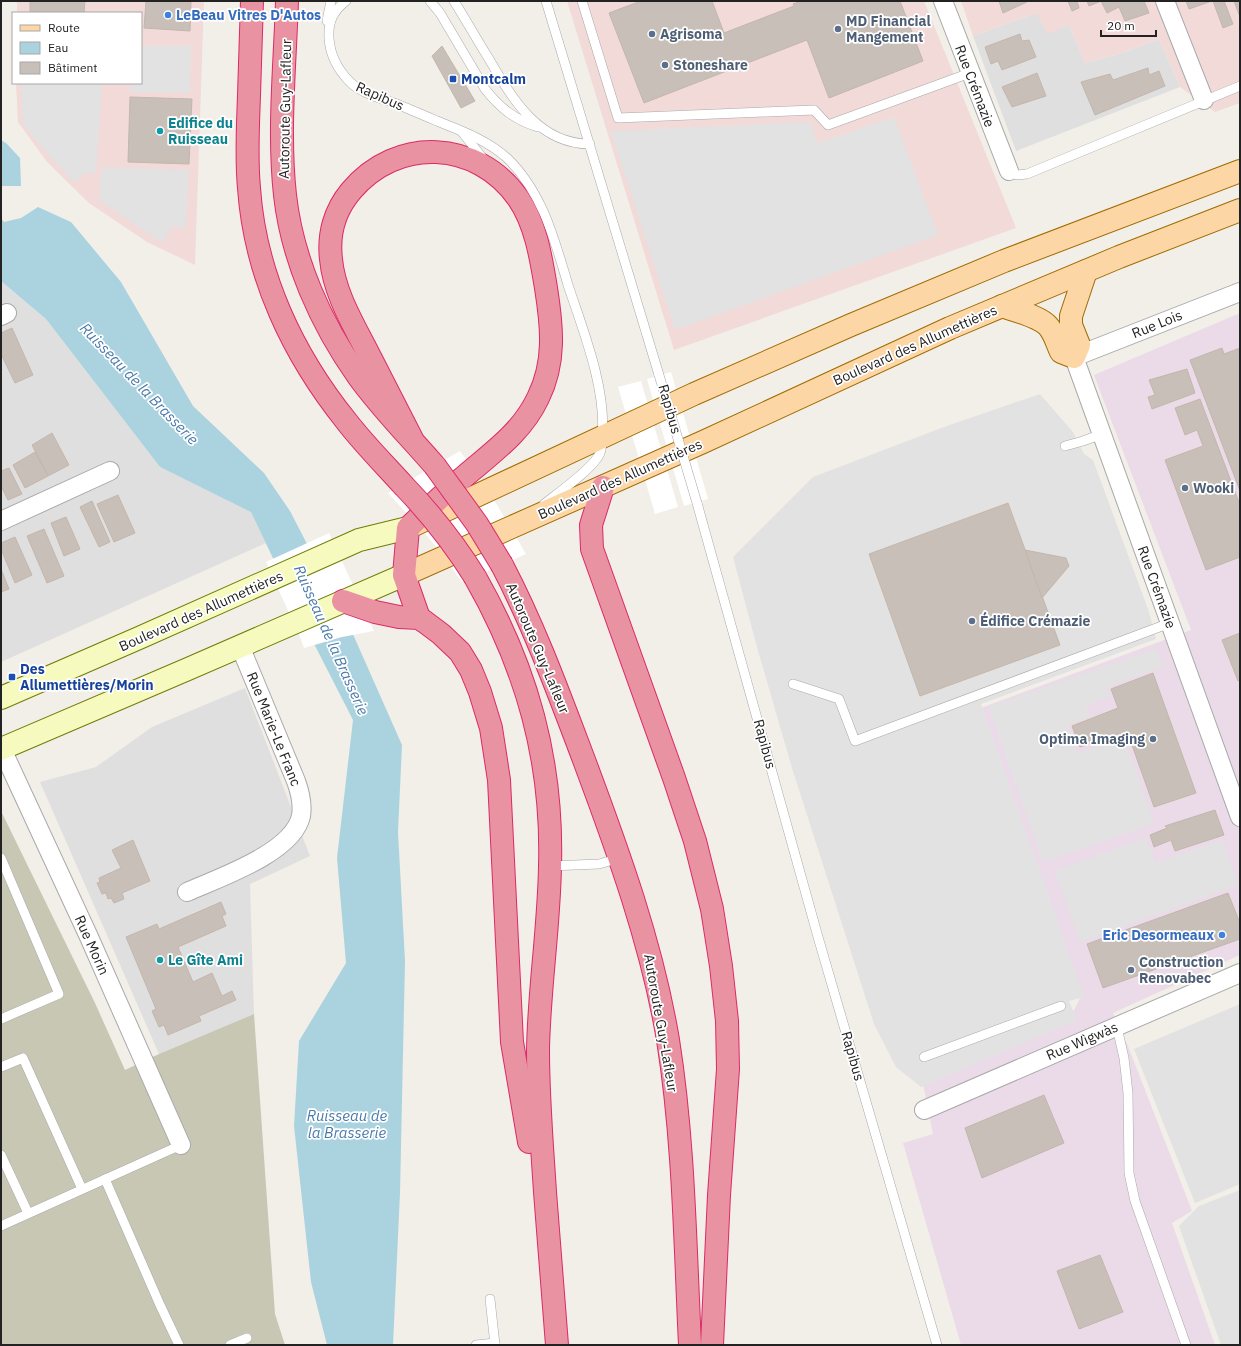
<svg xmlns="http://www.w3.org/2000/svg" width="1241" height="1346" font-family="'IBM Plex Sans',sans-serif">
<rect width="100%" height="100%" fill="#f2efe9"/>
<g fill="#e0dfdf">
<path d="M 1037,13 L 1069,25 L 1085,63 L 1122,53 L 1159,39 L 1180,87 L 1016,151 L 973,36 Z"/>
<path d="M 1,281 L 46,319 L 160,467 L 251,511 L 266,543 L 1,662 Z"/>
<path d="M 245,688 L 310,856 L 250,884 L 254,1014 L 159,1054 L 40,782 L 96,767 L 152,727 Z"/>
</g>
<g fill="#f2dad9">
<path d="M 17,1 L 204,1 L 195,265 L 147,242 L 89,203 L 47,162 L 18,122 L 16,83 L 141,83 L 141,13 L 17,13 Z"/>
<path d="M 567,1 L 924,1 L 1016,228 L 674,350 Z"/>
<path d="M 961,1 L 1240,1 L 1240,103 L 1215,112 L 1180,87 L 1159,39 L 1122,53 L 1085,63 L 1069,25 L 1047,34 L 1037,13 L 973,36 Z"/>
</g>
<path fill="#ebdbe8" d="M 1240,313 L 1240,955 L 1113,1013 L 1128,1046 L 1192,1211 L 1172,1223 L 1215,1345 L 961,1345 L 903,1143 L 933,1134 L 923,1084 L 1067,1024 L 1082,994 L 981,708 L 1191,630 L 1094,375 Z"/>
<path fill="#c7c7b4" d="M 1,811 L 95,1003 L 125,1070 L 159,1054 L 254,1014 L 275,1314 L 285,1345 L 1,1345 Z"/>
<g fill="#e2e2e2" fill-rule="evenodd">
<path d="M 141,46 L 191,46 L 190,93 L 130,92 L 131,83 L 141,83 Z"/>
<path d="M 21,83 L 102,83 L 96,173 L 84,173 L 74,183 L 31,135 L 23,122 Z"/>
<path d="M 894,117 L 938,235 L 675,330 L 611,131 L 810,122 L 818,143 Z"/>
<path d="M 102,167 L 189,170 L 185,229 L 173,226 L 162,243 L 99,200 Z"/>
<path d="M 1040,394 L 1073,432 L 1084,454 L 1093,460 L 1149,612 L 1156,639 L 981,704 L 1084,997 L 1069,1001 L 1077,1020 L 921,1087 L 896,1067 L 874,1024 L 792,768 L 757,647 L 733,557 L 813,477 L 944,427 ZM 1008,503 L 1059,645 L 920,696 L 869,554 Z"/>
<path d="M 1156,649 L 1163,667 L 1106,687 L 1110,697 L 1086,705 L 1090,717 L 1068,725 L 1078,753 L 1124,737 L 1154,823 L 1043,862 L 989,707 Z"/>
<path d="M 1146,838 L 1155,863 L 1222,840 L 1238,885 L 1080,942 L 1055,871 Z"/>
<path d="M 1240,1004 L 1240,1184 L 1195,1203 L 1134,1049 Z"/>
<path d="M 1240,1190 L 1240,1345 L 1221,1345 L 1179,1226 L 1199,1206 Z"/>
</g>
<g fill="#aad3df">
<path d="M 1,140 L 6,143 L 20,158 L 21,186 L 1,186 Z"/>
<path d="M 38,207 L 71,222 L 121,282 L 193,406 L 264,473 L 290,511 L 348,623 L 402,745 L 398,832 L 405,961 L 400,1193 L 393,1345 L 327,1345 L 311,1282 L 294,1126 L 299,1041 L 346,963 L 337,858 L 353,720 L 309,634 L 251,512 L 160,467 L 46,319 L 1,281 L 1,218 L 4,222 L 21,218 Z"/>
</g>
<g fill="#fff">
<path d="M 671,372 L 708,499 L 684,506 L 647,379 Z"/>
<path d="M 641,381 L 678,507 L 655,514 L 618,387 Z"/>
<path d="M 460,451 L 487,488 L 526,554 L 462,582 L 441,553 L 428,537 L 388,493 Z"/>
<path d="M 329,533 L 374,631 L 342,637 L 304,648 L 300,637 L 266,562 Z"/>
</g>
<g fill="#c7bfb8" stroke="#c4b6ab">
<path d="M 30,1 L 85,1 L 84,13 L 30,13 Z"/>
<path d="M 146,1 L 191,1 L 190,31 L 144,28 Z"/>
<path d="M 641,1 L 712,1 L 724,33 L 794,6 L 793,4 L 802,1 L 900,1 L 923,61 L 829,98 L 807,40 L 644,103 L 609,13 Z"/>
<path d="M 999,1 L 1026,1 L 1027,2 L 1003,13 Z"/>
<path d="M 1068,1 L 1077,1 L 1079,8 L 1072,11 Z"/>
<path d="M 1087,1 L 1144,1 L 1149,13 L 1125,21 L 1119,7 L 1107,13 L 1101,1 L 1089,6 Z"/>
<path d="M 1186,1 L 1212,1 L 1189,9 Z"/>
<path d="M 1213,1 L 1224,1 L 1233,24 L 1223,28 Z"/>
<path d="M 1234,1 L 1240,1 L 1240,17 Z"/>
<path d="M 1020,34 L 1022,41 L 1029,40 L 1036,57 L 1002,70 L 998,61 L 991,64 L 985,47 Z"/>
<path d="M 442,46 L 475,101 L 461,108 L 432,56 Z"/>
<path d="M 1148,68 L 1149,75 L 1159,71 L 1165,86 L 1095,115 L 1081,82 L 1110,74 L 1113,80 Z"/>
<path d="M 1037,73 L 1046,96 L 1012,107 L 1002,87 Z"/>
<path d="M 130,97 L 192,99 L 189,164 L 128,162 Z"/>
<path d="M 12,328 L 33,375 L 15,383 L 1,354 L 1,333 Z"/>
<path d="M 1222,348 L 1224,354 L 1240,348 L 1240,491 L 1190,360 Z"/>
<path d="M 1187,369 L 1195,393 L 1152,409 L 1148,397 L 1155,395 L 1149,380 Z"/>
<path d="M 1200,399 L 1240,505 L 1240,557 L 1206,570 L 1165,460 L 1203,446 L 1197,430 L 1185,435 L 1175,408 Z"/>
<path d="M 52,433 L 69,465 L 48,476 L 32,445 Z"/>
<path d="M 35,452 L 48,476 L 25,488 L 13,465 Z"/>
<path d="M 9,468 L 22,494 L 8,500 L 1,486 L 1,471 Z"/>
<path d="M 118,495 L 135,533 L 114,542 L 97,504 Z"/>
<path d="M 92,501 L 110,542 L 99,547 L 80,507 Z"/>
<path d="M 1008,503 L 1060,645 L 920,696 L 869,554 Z"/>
<path d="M 66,517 L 80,549 L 64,556 L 51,523 Z"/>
<path d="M 44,529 L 64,576 L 47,583 L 27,536 Z"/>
<path d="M 15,537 L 32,575 L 15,583 L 1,549 L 1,543 Z"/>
<path d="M 1025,550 L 1066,558 L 1069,566 L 1042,598 Z"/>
<path d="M 1,569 L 9,589 L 1,592 Z"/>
<path d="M 1240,633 L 1240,680 L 1238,681 L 1222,640 Z"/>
<path d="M 1153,673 L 1196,793 L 1154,807 L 1127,731 L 1080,747 L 1072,726 L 1118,708 L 1111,689 Z"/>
<path d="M 1215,810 L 1224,835 L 1175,851 L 1171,840 L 1154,847 L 1150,835 L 1167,828 L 1165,826 Z"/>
<path d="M 133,840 L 150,881 L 122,893 L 124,899 L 114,903 L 111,898 L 108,899 L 106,893 L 102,894 L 97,883 L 100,882 L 99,878 L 121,868 L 112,850 Z"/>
<path d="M 1228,893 L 1240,923 L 1240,939 L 1103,988 L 1087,944 Z"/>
<path d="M 221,902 L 226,914 L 222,916 L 226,926 L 178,947 L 193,982 L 212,973 L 222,996 L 232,991 L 236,1000 L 199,1016 L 201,1021 L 168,1035 L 164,1025 L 159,1027 L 152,1011 L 156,1009 L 126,937 L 157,924 L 159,929 Z"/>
<path d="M 1044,1095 L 1064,1143 L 982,1178 L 965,1128 Z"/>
<path d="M 1100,1255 L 1123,1312 L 1079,1329 L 1057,1271 Z"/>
</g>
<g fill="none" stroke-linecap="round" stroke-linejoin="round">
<g stroke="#a9a9a9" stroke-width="10">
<g id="lane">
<path d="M 346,1 C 333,11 328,22 329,38 C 330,54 338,70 350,82 C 361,93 380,98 394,103 C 409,109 423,115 437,121 C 462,131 487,140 507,158 C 523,173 535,193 544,213 C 554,236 561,261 568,285 C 583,330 607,390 602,437 C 602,442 602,448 600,453 C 594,468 558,493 544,504"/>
<path d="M 430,1 L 440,13 L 485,89 C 500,108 515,120 538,127"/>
<path d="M 454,1 C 466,20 477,40 489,59 C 512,98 538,144 590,144"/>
<path d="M 546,1 L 659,375"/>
<path d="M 582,1 L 618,118 L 814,110 L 828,125 L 970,73"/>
<path d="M 327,21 L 331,1"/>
<path d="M 462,132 L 485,161"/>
<path d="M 1009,171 L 1017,175 L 1027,174 L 1240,86"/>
<path d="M 1065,446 L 1083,441 L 1102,434"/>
<path d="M 697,503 L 818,937 L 937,1345"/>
<path d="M 793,684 L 839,699 L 855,741 L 1170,623"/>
<path d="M 1,858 L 59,994 L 1,1019"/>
<path d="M 550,866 L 599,864 L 620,858"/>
<path d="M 1116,1026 L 1119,1036 L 1124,1058 L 1128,1093 L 1129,1173 L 1135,1201 L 1186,1345"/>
<path d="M 924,1057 L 1061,1006"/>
<path d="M 1,1067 L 23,1058 L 82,1189"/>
<path d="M 1,1155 L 28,1213"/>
<path d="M 105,1179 L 160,1305 L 179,1345"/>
<path d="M 1,1226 L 181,1145"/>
<path d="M 490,1299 L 495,1345"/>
<path d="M 230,1345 L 247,1338"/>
<path d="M 476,1345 L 495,1343"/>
</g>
</g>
<g stroke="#a9a9a9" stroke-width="20">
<g id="street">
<path d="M 943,1 L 1009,171"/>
<path d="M 1165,1 L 1204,100"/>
<path d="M 1240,292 L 1074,357 L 1240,817"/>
<path d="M 1,316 L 7,313"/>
<path d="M 1,521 L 110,471"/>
<path d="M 1,747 L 89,937 L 181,1145"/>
<path d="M 187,892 C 218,878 293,853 301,816 C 303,804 300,792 296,781 L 240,646"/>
<path d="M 924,1110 L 1240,973"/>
</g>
</g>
<g stroke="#707d05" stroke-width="24">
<g id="secondary">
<path d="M 1,698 L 139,638 L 359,540 L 408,528"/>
<path d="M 1,749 L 188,669 L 404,575"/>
</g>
</g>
<g stroke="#a06b00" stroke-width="24">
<g id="primary">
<path d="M 1002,306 C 1015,311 1039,316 1048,326 C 1055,334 1057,344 1061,352 L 1074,357 L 1079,345 L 1071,325 L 1071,316 L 1086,271"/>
<path d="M 414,525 L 694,394 L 851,325 L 1004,261 L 1240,171"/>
<path d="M 404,575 L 703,442 L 950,328 L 1119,257 L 1240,210"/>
</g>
</g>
<g stroke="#dc2a67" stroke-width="24">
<g id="highway">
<path d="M 252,1 C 251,32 250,63 249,95 C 248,126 246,157 249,188 C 255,275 293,355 347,422 C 364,444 384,464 403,485"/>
<path d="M 287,1 C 285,65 278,131 285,195 C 292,259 321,324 358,376 C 381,408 409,436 435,466"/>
<path d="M 412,439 C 397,410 382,380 367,351 C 352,322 334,292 331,259 C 328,234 335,210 351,191 C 397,136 477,140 518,198 C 536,224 541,258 546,288 C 552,326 556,362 538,398 C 522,432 493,452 465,476 C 445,492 427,510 408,528 L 404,575 L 419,618"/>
<path d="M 603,487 L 591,525 L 592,549 L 674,778 L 695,841 L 712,909 L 721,966 L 727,1021 L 728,1069 L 719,1195 L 712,1345"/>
<path d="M 502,565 C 535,628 559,694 584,760 C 618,851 652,944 668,1040 C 684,1141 685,1243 690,1345"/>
<path d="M 475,577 C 527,668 553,761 550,866 C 549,928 539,989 538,1050 C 538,1098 542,1145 545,1192 C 549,1243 553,1294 557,1345"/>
<path d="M 343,601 L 375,612 L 399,617 L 419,618 L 425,622 L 441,634 L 460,652 L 471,670 L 480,692 L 491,728 L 499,780 L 512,1042 L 529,1142"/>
</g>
</g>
<use href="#lane" stroke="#fff" stroke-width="9"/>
<use href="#street" stroke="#fff" stroke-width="18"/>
<use href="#secondary" stroke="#f7fabf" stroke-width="22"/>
<use href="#primary" stroke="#fcd6a4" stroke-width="22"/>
<use href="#highway" stroke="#e892a2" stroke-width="22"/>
<g stroke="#a9a9a9" stroke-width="10" stroke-linecap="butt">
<path id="lane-bridge" d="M 659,375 L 697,503"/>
</g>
<g stroke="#dc2a67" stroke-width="24" stroke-linecap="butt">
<g id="highway-bridge">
<path d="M 435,466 L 477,524 L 502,565"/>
<path d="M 403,485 C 430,513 454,543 475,577"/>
</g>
</g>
<use href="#lane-bridge" stroke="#fff" stroke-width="9"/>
<use href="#highway-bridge" stroke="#e892a2" stroke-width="22"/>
</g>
<g fill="#3f7fe0" stroke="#fff" stroke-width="1.5">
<circle cx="168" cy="15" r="4"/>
<circle cx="1222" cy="935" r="4"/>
</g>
<g fill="#5c6f8a" stroke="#fff" stroke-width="1.5">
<circle cx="838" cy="29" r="4"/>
<circle cx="652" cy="34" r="4"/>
<circle cx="665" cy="65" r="4"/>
<circle cx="1185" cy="488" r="4"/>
<circle cx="972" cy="621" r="4"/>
<circle cx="1153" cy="739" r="4"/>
<circle cx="1131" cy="970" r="4"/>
</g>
<g fill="#1a4fb4" stroke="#fff" stroke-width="1.5">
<rect x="449" y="75" width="8" height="8" rx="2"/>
<rect x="8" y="673" width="8" height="8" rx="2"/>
</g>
<g fill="#0f9aa8" stroke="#fff" stroke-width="1.5">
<circle cx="160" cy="131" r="4"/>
<circle cx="160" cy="960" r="4"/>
</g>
<g text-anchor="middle" stroke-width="3.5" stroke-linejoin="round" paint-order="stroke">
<g font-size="14" font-weight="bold" fill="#366cbe" stroke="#fff" text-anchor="start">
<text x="176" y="20">LeBeau Vitres D'Autos</text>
<text x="1214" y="940" text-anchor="end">Eric Desormeaux</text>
</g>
<g font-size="14" font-weight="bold" fill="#4e5e75" stroke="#fff" text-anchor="start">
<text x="846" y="26">MD Financial<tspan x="846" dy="16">Mangement</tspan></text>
<text x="660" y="39">Agrisoma</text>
<text x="673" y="70">Stoneshare</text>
<text x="1193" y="493">Wooki</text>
<text x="980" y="626">Édifice Crémazie</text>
<text x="1145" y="744" text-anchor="end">Optima Imaging</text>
<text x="1139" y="967">Construction<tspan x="1139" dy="16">Renovabec</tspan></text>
</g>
<g font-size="14" font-weight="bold" fill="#164399" stroke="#fff" text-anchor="start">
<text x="461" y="84">Montcalm</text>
<text x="20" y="674">Des<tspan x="20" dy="16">Allumettières/Morin</tspan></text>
</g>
<g font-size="14" fill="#222" stroke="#fff">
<text transform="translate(975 86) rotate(69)" y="5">Rue Crémazie</text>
<text transform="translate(380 96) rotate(24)" y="5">Rapibus</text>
<text transform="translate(285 109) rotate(-89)" y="5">Autoroute Guy-Lafleur</text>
<text transform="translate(1157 324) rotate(-22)" y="5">Rue Lois</text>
<text transform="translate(915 345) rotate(-24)" y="5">Boulevard des Allumettières</text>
<text transform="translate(670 409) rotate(74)" y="5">Rapibus</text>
<text transform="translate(620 479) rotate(-24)" y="5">Boulevard des Allumettières</text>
<text transform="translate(1157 587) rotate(70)" y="5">Rue Crémazie</text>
<text transform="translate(201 611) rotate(-24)" y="5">Boulevard des Allumettières</text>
<text transform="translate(538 648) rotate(67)" y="5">Autoroute Guy-Lafleur</text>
<text transform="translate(274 729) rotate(68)" y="5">Rue Marie-Le Franc</text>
<text transform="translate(765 744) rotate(75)" y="5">Rapibus</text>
<text transform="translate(92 945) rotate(66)" y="5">Rue Morin</text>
<text transform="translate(661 1023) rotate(80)" y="5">Autoroute Guy-Lafleur</text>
<text transform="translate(1082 1041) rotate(-23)" y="5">Rue Wìgwàs</text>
<text transform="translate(853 1056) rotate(74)" y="5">Rapibus</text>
</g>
<g font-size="14" font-weight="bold" fill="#0d838f" stroke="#fff" text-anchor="start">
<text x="168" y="128">Edifice du<tspan x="168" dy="16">Ruisseau</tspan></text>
<text x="168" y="965">Le Gîte Ami</text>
</g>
<g font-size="15" font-style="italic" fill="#4a7aab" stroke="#fff">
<text transform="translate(139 384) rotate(46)" y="5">Ruisseau de la Brasserie</text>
<text transform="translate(331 640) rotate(66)" y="5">Ruisseau de la Brasserie</text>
<text x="347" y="1121">Ruisseau de<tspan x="347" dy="17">la Brasserie</tspan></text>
</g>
</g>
<rect width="1241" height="1346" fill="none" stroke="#222222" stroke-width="4"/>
<rect x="12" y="12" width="130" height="72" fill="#ffffff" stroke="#a7a7a7"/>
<rect x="20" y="25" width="20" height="6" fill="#fcd6a4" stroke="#a7a7a7"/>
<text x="48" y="32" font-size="12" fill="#222222">Route</text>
<rect x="20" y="42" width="20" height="12" fill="#aad3df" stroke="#a7a7a7"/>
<text x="48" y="52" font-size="12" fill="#222222">Eau</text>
<rect x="20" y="62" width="20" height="12" fill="#c7bfb8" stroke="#a7a7a7"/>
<text x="48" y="72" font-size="12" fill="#222222">Bâtiment</text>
<path d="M1101 30v6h55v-6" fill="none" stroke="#222222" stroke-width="2"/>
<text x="1107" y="30" font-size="12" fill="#222222" stroke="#ffffff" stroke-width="3" paint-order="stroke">20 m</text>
</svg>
